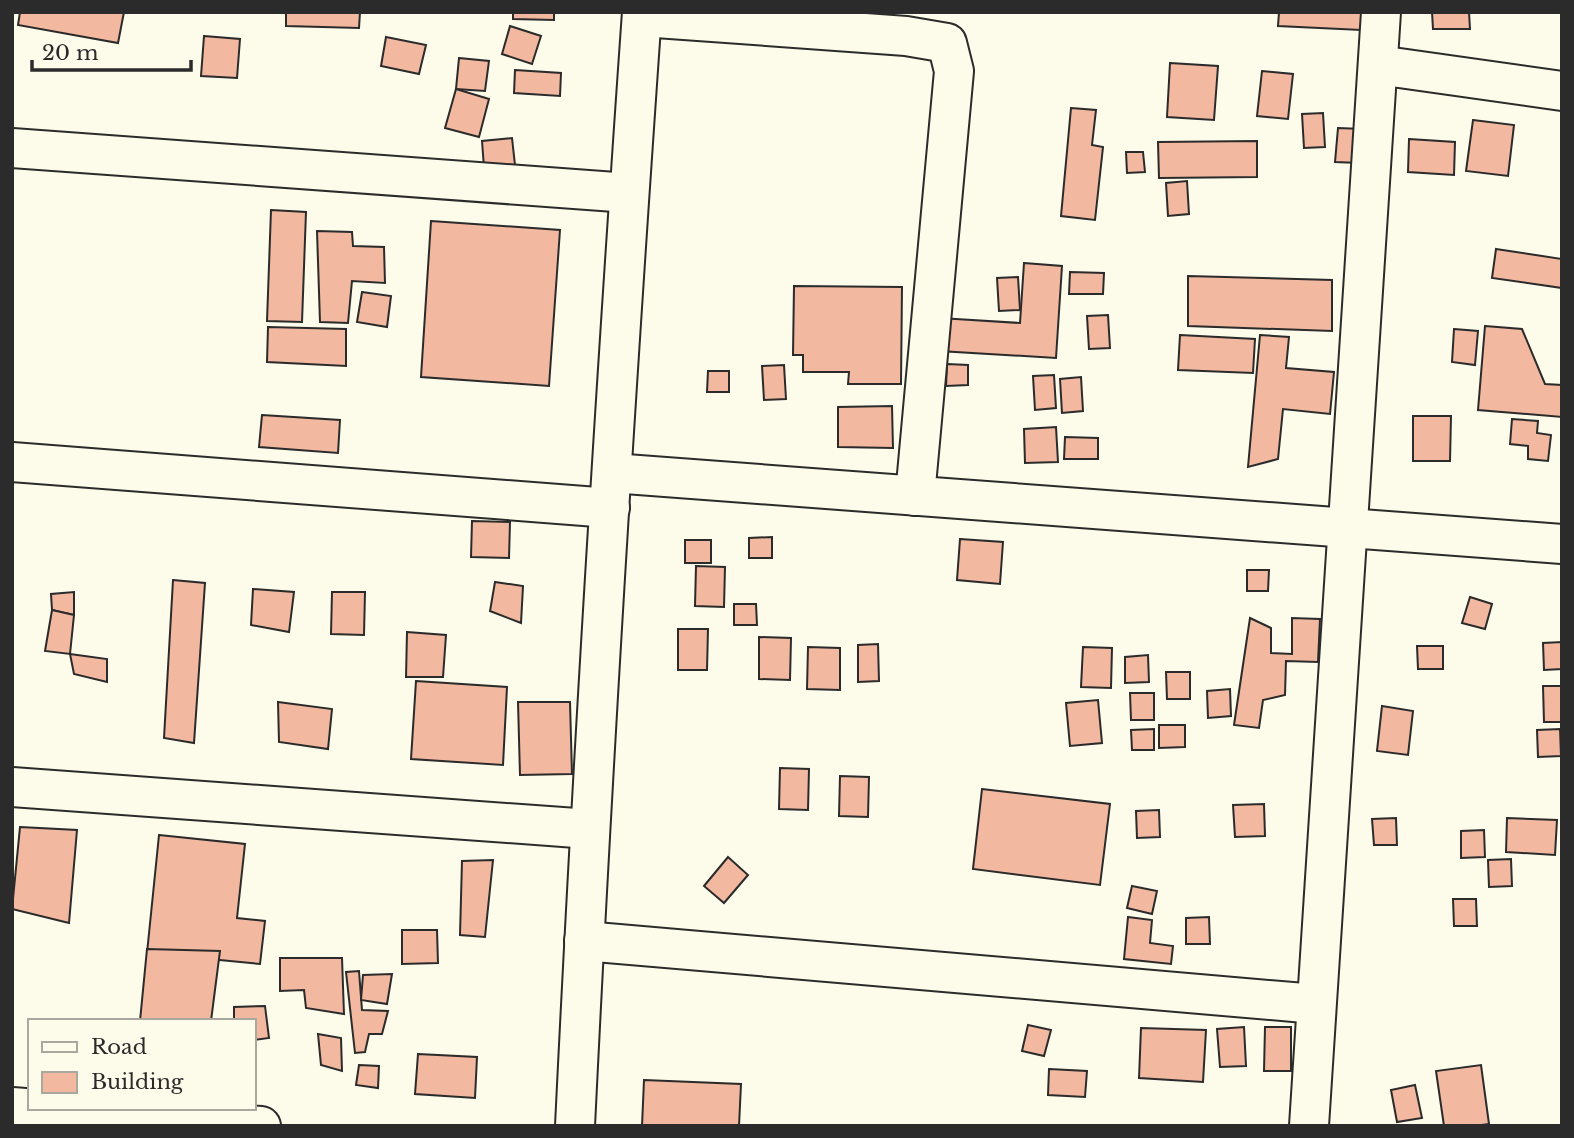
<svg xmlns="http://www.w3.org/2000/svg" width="1574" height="1138" font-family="'Libre Baskerville',serif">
<rect width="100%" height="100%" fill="#fdfbea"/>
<g fill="#f2b8a0" stroke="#2b2b2b" stroke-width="2">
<path d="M 20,12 L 124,12 L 118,43 L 18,25 Z"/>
<path d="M 286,12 L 360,12 L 359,28 L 286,26 Z"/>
<path d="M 513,12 L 554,12 L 554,20 L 513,19 Z"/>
<path d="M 1279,12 L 1362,12 L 1361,30 L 1278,26 Z"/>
<path d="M 1432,12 L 1469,12 L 1470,29 L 1433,29 Z"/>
<path d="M 510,26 L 541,36 L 532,64 L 502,54 Z"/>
<path d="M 204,36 L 240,39 L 237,78 L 201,76 Z"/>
<path d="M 386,37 L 426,45 L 419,74 L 381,66 Z"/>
<path d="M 459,58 L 489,61 L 485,91 L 456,89 Z"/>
<path d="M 1170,63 L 1218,66 L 1214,120 L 1167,117 Z"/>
<path d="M 515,70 L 561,73 L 560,96 L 514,93 Z"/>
<path d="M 1262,71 L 1293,74 L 1288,119 L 1257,116 Z"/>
<path d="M 456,89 L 489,99 L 479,137 L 445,128 Z"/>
<path d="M 1071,108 L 1096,110 L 1092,145 L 1103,147 L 1095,220 L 1061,216 Z"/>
<path d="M 1323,113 L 1325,147 L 1304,148 L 1302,114 Z"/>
<path d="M 1473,120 L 1514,125 L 1508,176 L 1466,171 Z"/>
<path d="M 1338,128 L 1362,129 L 1359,163 L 1335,162 Z"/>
<path d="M 512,138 L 515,165 L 484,168 L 482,141 Z"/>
<path d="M 1409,139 L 1455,142 L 1454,175 L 1408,172 Z"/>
<path d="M 1257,141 L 1257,177 L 1159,178 L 1158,142 Z"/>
<path d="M 1126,152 L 1143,152 L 1145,172 L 1127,173 Z"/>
<path d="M 1187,181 L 1189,214 L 1168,216 L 1166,183 Z"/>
<path d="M 271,210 L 306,212 L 302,322 L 267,321 Z"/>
<path d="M 431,221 L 560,230 L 549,386 L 421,377 Z"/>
<path d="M 317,231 L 352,232 L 353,246 L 384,247 L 385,283 L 352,281 L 348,323 L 320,322 Z"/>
<path d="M 1496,249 L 1562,259 L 1562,288 L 1492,278 Z"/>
<path d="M 1024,263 L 1062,266 L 1056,358 L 939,351 L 940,318 L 1020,323 Z"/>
<path d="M 1070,272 L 1104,273 L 1103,294 L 1069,294 Z"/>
<path d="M 1188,276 L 1332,280 L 1332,331 L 1188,326 Z"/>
<path d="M 1018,277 L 1020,310 L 999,311 L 997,278 Z"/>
<path d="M 794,286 L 902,287 L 901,384 L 848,384 L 849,372 L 803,372 L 803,355 L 793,355 Z"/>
<path d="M 362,292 L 391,296 L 387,327 L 357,322 Z"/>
<path d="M 1108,315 L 1110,348 L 1089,349 L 1087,316 Z"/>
<path d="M 1485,326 L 1522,329 L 1545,384 L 1562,385 L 1562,417 L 1478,410 Z"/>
<path d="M 268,327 L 346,329 L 346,366 L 267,362 Z"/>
<path d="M 1454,329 L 1478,331 L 1475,365 L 1452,362 Z"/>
<path d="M 1180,335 L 1255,339 L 1253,373 L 1178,370 Z"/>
<path d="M 1260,335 L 1289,337 L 1286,368 L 1334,372 L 1330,414 L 1283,409 L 1278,459 L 1248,467 Z"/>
<path d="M 947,364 L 968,365 L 968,385 L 946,386 Z"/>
<path d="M 784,365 L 786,399 L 764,400 L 762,366 Z"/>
<path d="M 708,371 L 729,371 L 729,392 L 707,392 Z"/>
<path d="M 1054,375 L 1056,408 L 1035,410 L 1033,376 Z"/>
<path d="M 1081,377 L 1083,411 L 1062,413 L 1060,379 Z"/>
<path d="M 892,406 L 893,448 L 838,447 L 838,407 Z"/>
<path d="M 262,415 L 340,420 L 338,453 L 259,447 Z"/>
<path d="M 1413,416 L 1451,416 L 1450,461 L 1413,461 Z"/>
<path d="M 1512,419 L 1538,421 L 1537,433 L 1551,435 L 1548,461 L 1528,459 L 1528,446 L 1510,444 Z"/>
<path d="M 1056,427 L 1058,462 L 1025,463 L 1024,429 Z"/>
<path d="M 1065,437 L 1098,438 L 1098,459 L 1064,459 Z"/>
<path d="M 472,521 L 510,522 L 509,558 L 471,557 Z"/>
<path d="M 772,537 L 772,558 L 749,558 L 749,538 Z"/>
<path d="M 960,539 L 1003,542 L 1000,584 L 957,580 Z"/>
<rect x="685" y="540" width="26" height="23"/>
<path d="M 696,566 L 725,567 L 724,607 L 695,606 Z"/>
<path d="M 1247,570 L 1269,570 L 1268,591 L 1247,591 Z"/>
<path d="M 173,580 L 205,583 L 194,743 L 164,738 Z"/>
<path d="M 495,582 L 523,586 L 521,623 L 490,611 Z"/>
<path d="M 253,589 L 294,592 L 289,632 L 251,625 Z"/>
<path d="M 74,592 L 74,615 L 52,610 L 51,594 Z"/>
<path d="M 332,592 L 365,592 L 364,635 L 331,634 Z"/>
<path d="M 1470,597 L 1492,604 L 1485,629 L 1462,623 Z"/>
<path d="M 734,604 L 756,604 L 757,625 L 734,625 Z"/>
<path d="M 52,610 L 74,615 L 70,654 L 45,651 Z"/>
<path d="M 1250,618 L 1271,628 L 1271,653 L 1292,654 L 1292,618 L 1320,619 L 1318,662 L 1286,661 L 1285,695 L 1263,700 L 1259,728 L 1234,725 Z"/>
<path d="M 678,629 L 708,629 L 707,670 L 678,670 Z"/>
<path d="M 407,632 L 446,635 L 443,677 L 406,677 Z"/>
<path d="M 759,637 L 791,638 L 790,680 L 759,679 Z"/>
<path d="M 1562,642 L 1562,669 L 1544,670 L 1543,643 Z"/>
<path d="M 878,644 L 879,681 L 858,682 L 858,645 Z"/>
<path d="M 1417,646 L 1443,646 L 1443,669 L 1418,669 Z"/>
<path d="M 808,647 L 840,648 L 840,690 L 807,689 Z"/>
<path d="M 1083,647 L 1112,648 L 1111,688 L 1081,687 Z"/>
<path d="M 70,654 L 107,659 L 107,682 L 74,674 Z"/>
<path d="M 1148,655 L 1149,682 L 1125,683 L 1125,657 Z"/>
<path d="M 1166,672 L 1190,672 L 1190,699 L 1167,699 Z"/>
<path d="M 416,681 L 507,687 L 503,765 L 411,759 Z"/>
<path d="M 1543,686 L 1562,686 L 1562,722 L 1544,722 Z"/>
<path d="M 1230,689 L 1231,716 L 1208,718 L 1207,691 Z"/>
<path d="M 1130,693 L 1154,693 L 1154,720 L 1131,720 Z"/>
<path d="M 1098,700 L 1102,743 L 1070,746 L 1066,703 Z"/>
<path d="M 278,702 L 332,709 L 328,749 L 279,742 Z"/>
<path d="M 518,702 L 570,702 L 572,774 L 520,775 Z"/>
<path d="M 1382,706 L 1413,711 L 1408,755 L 1377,751 Z"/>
<path d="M 1159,725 L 1185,725 L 1185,747 L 1159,748 Z"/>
<path d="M 1154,729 L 1154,750 L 1132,750 L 1131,730 Z"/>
<path d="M 1560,729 L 1561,756 L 1538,757 L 1537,730 Z"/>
<path d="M 780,768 L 809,769 L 808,810 L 779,809 Z"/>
<path d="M 840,776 L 869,777 L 868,817 L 839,816 Z"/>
<path d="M 982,789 L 1110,804 L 1100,885 L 973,869 Z"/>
<path d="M 1264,804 L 1265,836 L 1235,837 L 1233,805 Z"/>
<path d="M 1159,810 L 1160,837 L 1137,838 L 1136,811 Z"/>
<path d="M 1396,818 L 1397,845 L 1374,845 L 1372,819 Z"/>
<path d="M 1507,818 L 1557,820 L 1555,855 L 1506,852 Z"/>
<path d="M 20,827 L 77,830 L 69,923 L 12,909 Z"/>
<path d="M 1484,830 L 1485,857 L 1461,858 L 1461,831 Z"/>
<path d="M 159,835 L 245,844 L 237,918 L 265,921 L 260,964 L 147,953 Z"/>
<path d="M 728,857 L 748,875 L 724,903 L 704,886 Z"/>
<path d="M 1511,859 L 1512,886 L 1489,887 L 1488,860 Z"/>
<path d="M 493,860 L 485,937 L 460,935 L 462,861 Z"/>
<path d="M 1132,886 L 1157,891 L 1152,914 L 1127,908 Z"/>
<path d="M 1453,899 L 1476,899 L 1477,926 L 1454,926 Z"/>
<path d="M 1128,917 L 1152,920 L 1150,943 L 1173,946 L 1171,964 L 1124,959 Z"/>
<path d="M 1209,917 L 1210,944 L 1186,944 L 1186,918 Z"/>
<path d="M 402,930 L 437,930 L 438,963 L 402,964 Z"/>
<path d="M 147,949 L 220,951 L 211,1021 L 140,1021 Z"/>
<path d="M 280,958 L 342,958 L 344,1014 L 306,1008 L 304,990 L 280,991 Z"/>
<path d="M 359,971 L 362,1010 L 388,1011 L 382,1034 L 369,1034 L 365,1052 L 355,1053 L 346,972 Z"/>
<path d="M 392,974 L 387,1004 L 361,1000 L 363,975 Z"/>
<path d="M 265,1006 L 269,1038 L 254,1040 L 254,1021 L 234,1021 L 234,1007 Z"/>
<path d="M 1028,1025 L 1051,1030 L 1044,1056 L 1022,1051 Z"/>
<path d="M 1244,1027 L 1246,1066 L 1220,1067 L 1217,1029 Z"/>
<path d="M 1265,1027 L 1291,1027 L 1291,1071 L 1264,1071 Z"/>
<path d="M 1141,1028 L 1206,1030 L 1203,1082 L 1139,1078 Z"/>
<path d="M 318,1034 L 341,1038 L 342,1071 L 321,1065 Z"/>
<path d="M 418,1054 L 477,1057 L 475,1098 L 415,1094 Z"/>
<path d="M 359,1065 L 379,1066 L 378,1088 L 356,1085 Z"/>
<path d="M 1481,1065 L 1489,1124 L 1474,1126 L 1444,1126 L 1436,1071 Z"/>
<path d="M 1049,1069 L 1087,1071 L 1085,1097 L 1048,1095 Z"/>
<path d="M 644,1080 L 741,1084 L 739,1126 L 642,1126 Z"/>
<path d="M 1415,1085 L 1422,1118 L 1397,1122 L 1391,1090 Z"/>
</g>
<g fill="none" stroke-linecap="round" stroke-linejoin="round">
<g stroke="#2b2b2b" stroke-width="42">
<g id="street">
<path d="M 642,17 L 906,36 L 947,43 L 954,71 L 915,496"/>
<path d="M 1378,65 L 1562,91"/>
<path d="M 12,148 L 629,193"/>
<path d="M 12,462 L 610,508"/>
<path d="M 612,473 L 1562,544"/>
<path d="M 12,787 L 590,829"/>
<path d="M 584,941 L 1316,1004"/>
<path d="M 12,1107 L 261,1126"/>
<path d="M 575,1126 C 593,754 616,383 642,12"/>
<path d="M 1309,1126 L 1381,12"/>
</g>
</g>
<use href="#street" stroke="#fdfbea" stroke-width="38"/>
</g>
<rect width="1574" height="1138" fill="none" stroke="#2b2b2b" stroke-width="28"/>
<rect x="28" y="1019" width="228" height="91" fill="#fdfbea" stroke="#a9a89e" stroke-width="2"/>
<rect x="42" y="1042" width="35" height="10" fill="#fdfbea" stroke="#a9a89e" stroke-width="2"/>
<text x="91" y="1054" font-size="21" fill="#2b2b2b">Road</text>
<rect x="42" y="1072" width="35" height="21" fill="#f2b8a0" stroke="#a9a89e" stroke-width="2"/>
<text x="91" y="1089" font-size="21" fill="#2b2b2b">Building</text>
<path d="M32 60v10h159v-10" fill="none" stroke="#2b2b2b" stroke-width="3.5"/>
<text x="42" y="60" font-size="21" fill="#2b2b2b" stroke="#fdfbea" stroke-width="5" paint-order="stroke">20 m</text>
</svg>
